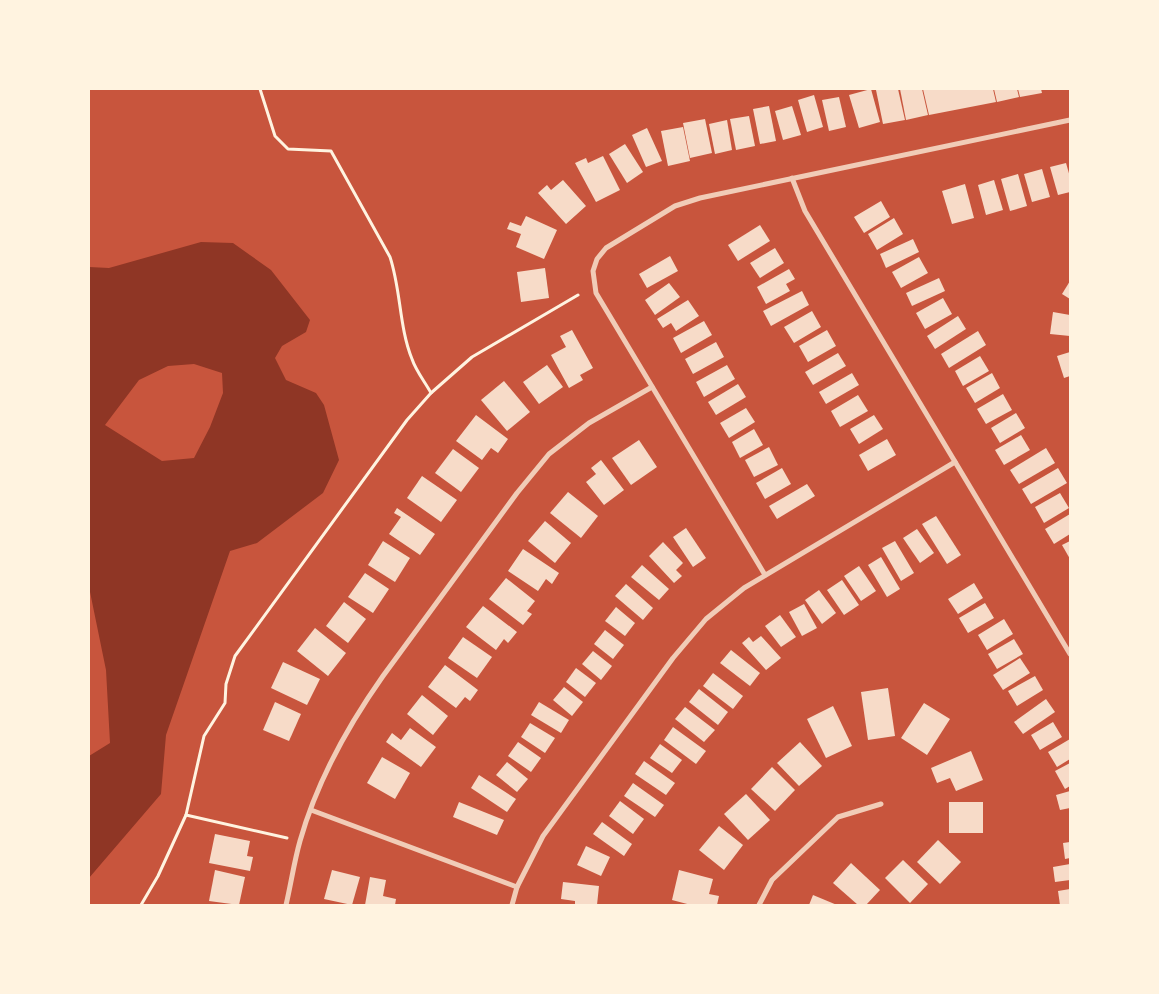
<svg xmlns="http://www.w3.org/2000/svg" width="1159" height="994" font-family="Inter,sans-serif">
<rect width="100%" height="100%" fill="#c8553d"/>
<path fill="#8f3625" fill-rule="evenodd" d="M 201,242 L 233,243 L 271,270 L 310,320 L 306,332 L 282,346 L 275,358 L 286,380 L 316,393 L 324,405 L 339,460 L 323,493 L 257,543 L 230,551 L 166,735 L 161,794 L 89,878 L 89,756 L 110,743 L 106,670 L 89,587 L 89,267 L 109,268 ZM 194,364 L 222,373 L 223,393 L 210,427 L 194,458 L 162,461 L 105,425 L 139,380 L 168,366 Z"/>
<g fill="#f7dbc8">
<path d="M 871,89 L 880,122 L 859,128 L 849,95 Z"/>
<path d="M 881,89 L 898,89 L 905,120 L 883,124 L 876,90 Z"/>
<path d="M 900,89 L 922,89 L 928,115 L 906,120 Z"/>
<path d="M 923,89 L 993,89 L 996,102 L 929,115 Z"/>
<path d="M 994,89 L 1017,89 L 1019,97 L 997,102 Z"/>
<path d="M 1018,89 L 1041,89 L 1042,93 L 1020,97 Z"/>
<path d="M 814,95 L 823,127 L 807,132 L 798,100 Z"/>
<path d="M 839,97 L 846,127 L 829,131 L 822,100 Z"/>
<path d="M 769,106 L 776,141 L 760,144 L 753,109 Z"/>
<path d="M 792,106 L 801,135 L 783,140 L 775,111 Z"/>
<path d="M 749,116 L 755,146 L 736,150 L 730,119 Z"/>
<path d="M 705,119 L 712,153 L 690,158 L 683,123 Z"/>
<path d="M 727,120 L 732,150 L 715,154 L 709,124 Z"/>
<path d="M 683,127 L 690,161 L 668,166 L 661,131 Z"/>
<path d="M 647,128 L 662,161 L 646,167 L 632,135 Z"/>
<path d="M 625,144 L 643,172 L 627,183 L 609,154 Z"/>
<path d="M 603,156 L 620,190 L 596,202 L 575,163 L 586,158 L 588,163 Z"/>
<path d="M 1066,163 L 1070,177 L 1070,192 L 1058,195 L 1050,167 Z"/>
<path d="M 1042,169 L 1050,197 L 1032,202 L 1024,174 Z"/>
<path d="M 1018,174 L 1027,206 L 1010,211 L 1001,179 Z"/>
<path d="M 563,180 L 586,206 L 566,224 L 538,193 L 547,185 L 551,190 Z"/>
<path d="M 994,180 L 1003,210 L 986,215 L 978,185 Z"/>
<path d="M 965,184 L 974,218 L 952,224 L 942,191 Z"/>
<path d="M 881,201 L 890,217 L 864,233 L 854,217 Z"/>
<path d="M 526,216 L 557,230 L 544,259 L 516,247 L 521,234 L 507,229 L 510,222 L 521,226 Z"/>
<path d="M 894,218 L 903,234 L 877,250 L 868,234 Z"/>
<path d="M 760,225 L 770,241 L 738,261 L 728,245 Z"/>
<path d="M 913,239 L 919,252 L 886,268 L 880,254 Z"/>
<path d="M 775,248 L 784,263 L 760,278 L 750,263 Z"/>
<path d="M 670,256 L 678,271 L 647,288 L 639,274 Z"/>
<path d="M 919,257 L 928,273 L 901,288 L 892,272 Z"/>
<path d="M 545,268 L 549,298 L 521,302 L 517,272 Z"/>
<path d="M 789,269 L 795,279 L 786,284 L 790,291 L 766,304 L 757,287 Z"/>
<path d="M 939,278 L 945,291 L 912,306 L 906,293 Z"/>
<path d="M 1070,281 L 1070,299 L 1062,294 Z"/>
<path d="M 669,283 L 680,297 L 655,315 L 645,300 Z"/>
<path d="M 802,291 L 809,305 L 771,326 L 763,311 Z"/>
<path d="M 943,298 L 952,314 L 925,329 L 916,313 Z"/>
<path d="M 688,300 L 699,316 L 676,331 L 671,323 L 663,328 L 657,319 Z"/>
<path d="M 812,311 L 821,327 L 794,343 L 784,327 Z"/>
<path d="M 1053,312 L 1070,315 L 1070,336 L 1050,334 Z"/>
<path d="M 958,316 L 966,329 L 935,349 L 927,336 Z"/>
<path d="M 704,321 L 712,335 L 681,353 L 673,338 Z"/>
<path d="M 572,330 L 593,368 L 580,375 L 583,380 L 569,388 L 551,355 L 566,347 L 560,336 Z"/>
<path d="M 827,330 L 836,346 L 808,362 L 799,346 Z"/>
<path d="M 978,331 L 986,345 L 949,368 L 941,354 Z"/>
<path d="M 716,342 L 724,357 L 693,374 L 685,359 Z"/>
<path d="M 1070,352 L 1070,376 L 1064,378 L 1057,356 Z"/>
<path d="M 838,353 L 846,366 L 813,385 L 805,372 Z"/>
<path d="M 980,356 L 989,371 L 963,386 L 955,371 Z"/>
<path d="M 547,365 L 563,387 L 539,404 L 523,382 Z"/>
<path d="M 727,365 L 735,379 L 704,397 L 696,382 Z"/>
<path d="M 852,373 L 859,385 L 826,404 L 819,392 Z"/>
<path d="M 992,373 L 1000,388 L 975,403 L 966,388 Z"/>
<path d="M 504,381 L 530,412 L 507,431 L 481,400 Z"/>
<path d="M 738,384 L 746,397 L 716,415 L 708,402 Z"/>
<path d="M 1003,394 L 1012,410 L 986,424 L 977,409 Z"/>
<path d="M 858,395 L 868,411 L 840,427 L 831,411 Z"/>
<path d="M 746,408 L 755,422 L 729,438 L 720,423 Z"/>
<path d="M 1016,413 L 1025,428 L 1000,443 L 991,428 Z"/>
<path d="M 476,415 L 508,439 L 498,453 L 491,448 L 482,460 L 456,441 Z"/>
<path d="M 874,415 L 883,429 L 859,444 L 850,429 Z"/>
<path d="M 754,429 L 763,445 L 740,458 L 732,442 Z"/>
<path d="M 1021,435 L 1030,450 L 1004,465 L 995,450 Z"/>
<path d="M 887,439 L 896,455 L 868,471 L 859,455 Z"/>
<path d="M 639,440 L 657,467 L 631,485 L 612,458 Z"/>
<path d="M 769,447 L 778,465 L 754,477 L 745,460 Z"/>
<path d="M 1046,448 L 1055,463 L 1019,484 L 1010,470 Z"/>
<path d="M 453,449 L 479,468 L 461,492 L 435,473 Z"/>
<path d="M 601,460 L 624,490 L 604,505 L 586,482 L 596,474 L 591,468 Z"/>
<path d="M 782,468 L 791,484 L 765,499 L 756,483 Z"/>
<path d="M 1058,468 L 1067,483 L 1031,504 L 1022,489 Z"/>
<path d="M 422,476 L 457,500 L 441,522 L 407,498 Z"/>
<path d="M 807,484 L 815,496 L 777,519 L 769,506 Z"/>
<path d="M 568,492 L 598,516 L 581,538 L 550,513 Z"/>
<path d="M 1060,493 L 1069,508 L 1044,523 L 1035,507 Z"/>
<path d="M 397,508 L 435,534 L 420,555 L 389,534 L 401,517 L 394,513 Z"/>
<path d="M 1070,514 L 1070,534 L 1054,544 L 1045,529 Z"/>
<path d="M 936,516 L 961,555 L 947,564 L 922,524 Z"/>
<path d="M 545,521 L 571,543 L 555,563 L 528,541 Z"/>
<path d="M 686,528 L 706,558 L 693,567 L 673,537 Z"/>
<path d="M 917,529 L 934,553 L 920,563 L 903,538 Z"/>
<path d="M 383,541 L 410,558 L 395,582 L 368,565 Z"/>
<path d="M 895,541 L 914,573 L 901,581 L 882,548 Z"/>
<path d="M 1070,541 L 1070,559 L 1062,545 Z"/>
<path d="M 663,542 L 683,563 L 676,570 L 682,576 L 674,583 L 649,556 Z"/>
<path d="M 523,549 L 559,573 L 552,584 L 546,579 L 538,591 L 508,571 Z"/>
<path d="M 881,557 L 900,589 L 887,597 L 868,565 Z"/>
<path d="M 642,565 L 669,589 L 659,600 L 631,577 Z"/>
<path d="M 859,566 L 876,591 L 861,601 L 844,576 Z"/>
<path d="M 365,573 L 389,589 L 373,613 L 348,597 Z"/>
<path d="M 506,578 L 535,601 L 527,611 L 532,614 L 523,625 L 489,599 Z"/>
<path d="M 842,580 L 859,605 L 844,615 L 827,590 Z"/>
<path d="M 974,583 L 983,598 L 958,614 L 948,599 Z"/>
<path d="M 626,584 L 653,608 L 643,620 L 615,596 Z"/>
<path d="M 819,590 L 836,613 L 822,624 L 805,600 Z"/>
<path d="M 344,602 L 366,619 L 348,643 L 326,626 Z"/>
<path d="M 985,603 L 994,618 L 968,633 L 959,618 Z"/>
<path d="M 804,604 L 817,628 L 802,636 L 789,612 Z"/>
<path d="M 483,606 L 517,632 L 508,643 L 504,639 L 496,650 L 466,627 Z"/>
<path d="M 616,607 L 635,623 L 625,636 L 605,621 Z"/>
<path d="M 780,615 L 796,637 L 781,647 L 765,626 Z"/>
<path d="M 1004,619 L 1013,634 L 987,650 L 978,635 Z"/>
<path d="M 315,628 L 346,653 L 328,676 L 297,651 Z"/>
<path d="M 605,630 L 624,645 L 613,659 L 594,644 Z"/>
<path d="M 761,636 L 781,658 L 766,670 L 742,643 L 749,637 L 753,642 Z"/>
<path d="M 463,637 L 492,657 L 477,678 L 448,658 Z"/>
<path d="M 1014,639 L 1023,654 L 997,669 L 988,654 Z"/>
<path d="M 731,650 L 760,673 L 750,686 L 720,663 Z"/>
<path d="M 593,651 L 612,666 L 601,680 L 582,664 Z"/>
<path d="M 1020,658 L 1030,673 L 1003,690 L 993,675 Z"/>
<path d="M 283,662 L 320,679 L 307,705 L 271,688 Z"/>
<path d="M 445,665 L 478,690 L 470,701 L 465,697 L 456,708 L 428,687 Z"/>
<path d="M 576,668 L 596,683 L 585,697 L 566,682 Z"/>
<path d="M 713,673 L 743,696 L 733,709 L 703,686 Z"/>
<path d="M 1035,676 L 1043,690 L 1017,706 L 1008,691 Z"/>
<path d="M 564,687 L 583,702 L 572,716 L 553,700 Z"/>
<path d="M 888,688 L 895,736 L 868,740 L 861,692 Z"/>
<path d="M 699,689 L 728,712 L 718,725 L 689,702 Z"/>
<path d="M 422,695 L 448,716 L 433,735 L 407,714 Z"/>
<path d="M 1046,699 L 1055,712 L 1023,734 L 1014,722 Z"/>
<path d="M 275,702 L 301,714 L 289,741 L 263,730 Z"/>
<path d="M 539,702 L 569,720 L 561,733 L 531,715 Z"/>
<path d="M 924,703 L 950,719 L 927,755 L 901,738 Z"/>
<path d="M 833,706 L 852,746 L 826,758 L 807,719 Z"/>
<path d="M 685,707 L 715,730 L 704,742 L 675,719 Z"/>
<path d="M 1053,722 L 1062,737 L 1040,750 L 1031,735 Z"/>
<path d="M 530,723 L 555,738 L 545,753 L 521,737 Z"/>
<path d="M 673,727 L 706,751 L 696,764 L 664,740 Z"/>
<path d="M 410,728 L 436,747 L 421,767 L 386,742 L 392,733 L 401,740 Z"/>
<path d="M 1070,739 L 1070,759 L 1057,767 L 1048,752 Z"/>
<path d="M 518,742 L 541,758 L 531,772 L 508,756 Z"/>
<path d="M 800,742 L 822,766 L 799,786 L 777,763 Z"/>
<path d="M 660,744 L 682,760 L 672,773 L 650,758 Z"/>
<path d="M 971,751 L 983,780 L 956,791 L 950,778 L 937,783 L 931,768 Z"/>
<path d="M 382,757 L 410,773 L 395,799 L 367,783 Z"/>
<path d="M 644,761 L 675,783 L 666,795 L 635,774 Z"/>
<path d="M 507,762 L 528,779 L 517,792 L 496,775 Z"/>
<path d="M 1070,763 L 1070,786 L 1065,789 L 1055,771 Z"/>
<path d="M 772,767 L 795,790 L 775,811 L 751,789 Z"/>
<path d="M 479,775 L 516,799 L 507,812 L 471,788 Z"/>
<path d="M 633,783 L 664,805 L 655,817 L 624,796 Z"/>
<path d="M 1070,791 L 1070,808 L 1060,810 L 1056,795 Z"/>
<path d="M 746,794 L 770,820 L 748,840 L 724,814 Z"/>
<path d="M 620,801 L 644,819 L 633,834 L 609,816 Z"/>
<path d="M 459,802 L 504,820 L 497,835 L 453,817 Z"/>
<rect x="949" y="802" width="34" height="31"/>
<path d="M 602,822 L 632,844 L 624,856 L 593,834 Z"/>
<path d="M 719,826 L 743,845 L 724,870 L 699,850 Z"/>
<path d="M 215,834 L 250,841 L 247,856 L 253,857 L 250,871 L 209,863 Z"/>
<path d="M 938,840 L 961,862 L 940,884 L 917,862 Z"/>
<path d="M 1070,842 L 1070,858 L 1065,859 L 1063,843 Z"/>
<path d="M 586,846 L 610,857 L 601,876 L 577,865 Z"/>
<path d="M 903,860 L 928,884 L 910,903 L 885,878 Z"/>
<path d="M 851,863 L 880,890 L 866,905 L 858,905 L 833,883 Z"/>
<path d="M 1070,864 L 1070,880 L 1055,882 L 1053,867 Z"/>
<path d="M 215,870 L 245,877 L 239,905 L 209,901 Z"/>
<path d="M 332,870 L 360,877 L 352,905 L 324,899 Z"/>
<path d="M 679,870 L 713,879 L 709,894 L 719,896 L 717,905 L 691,905 L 672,900 Z"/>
<path d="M 370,877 L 386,880 L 383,896 L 396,899 L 395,905 L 365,905 Z"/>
<path d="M 563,882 L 599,886 L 597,905 L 575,905 L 575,901 L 561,899 Z"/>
<path d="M 1070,889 L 1070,905 L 1060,905 L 1058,891 Z"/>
<path d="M 813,895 L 837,905 L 809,905 Z"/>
</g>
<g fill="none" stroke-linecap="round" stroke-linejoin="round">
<g stroke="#fff3e0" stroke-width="3">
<path d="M 260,89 L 275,136 L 288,149 L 331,151 L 390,257 C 401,290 399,327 412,359 C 416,371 425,382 431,393"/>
<path d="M 186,815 L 287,838"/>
<path d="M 141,905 L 158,876 L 186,815 L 204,736 L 225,703 L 226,684 L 235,656 L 407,420 L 431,393 L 472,357 L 578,295"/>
</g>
<g stroke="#f1ccb7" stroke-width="5">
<path d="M 792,178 L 805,211 L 1070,654"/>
<path d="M 765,575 L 596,293 L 593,271 L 597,259 L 606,248 L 675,206 L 700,198 L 1070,120"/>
<path d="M 311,810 L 517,887"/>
<path d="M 286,905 C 291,884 294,862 300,841 C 317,781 347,727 383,676 L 517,493 L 549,454 L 589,423 L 652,387"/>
<path d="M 512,905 L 517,887 L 543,836 L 673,658 L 706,619 L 744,588 L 955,462"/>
<path d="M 759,905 L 772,880 L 838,817 L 881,804"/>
</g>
</g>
<rect width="1159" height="994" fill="none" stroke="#fff3e0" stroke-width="180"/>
</svg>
